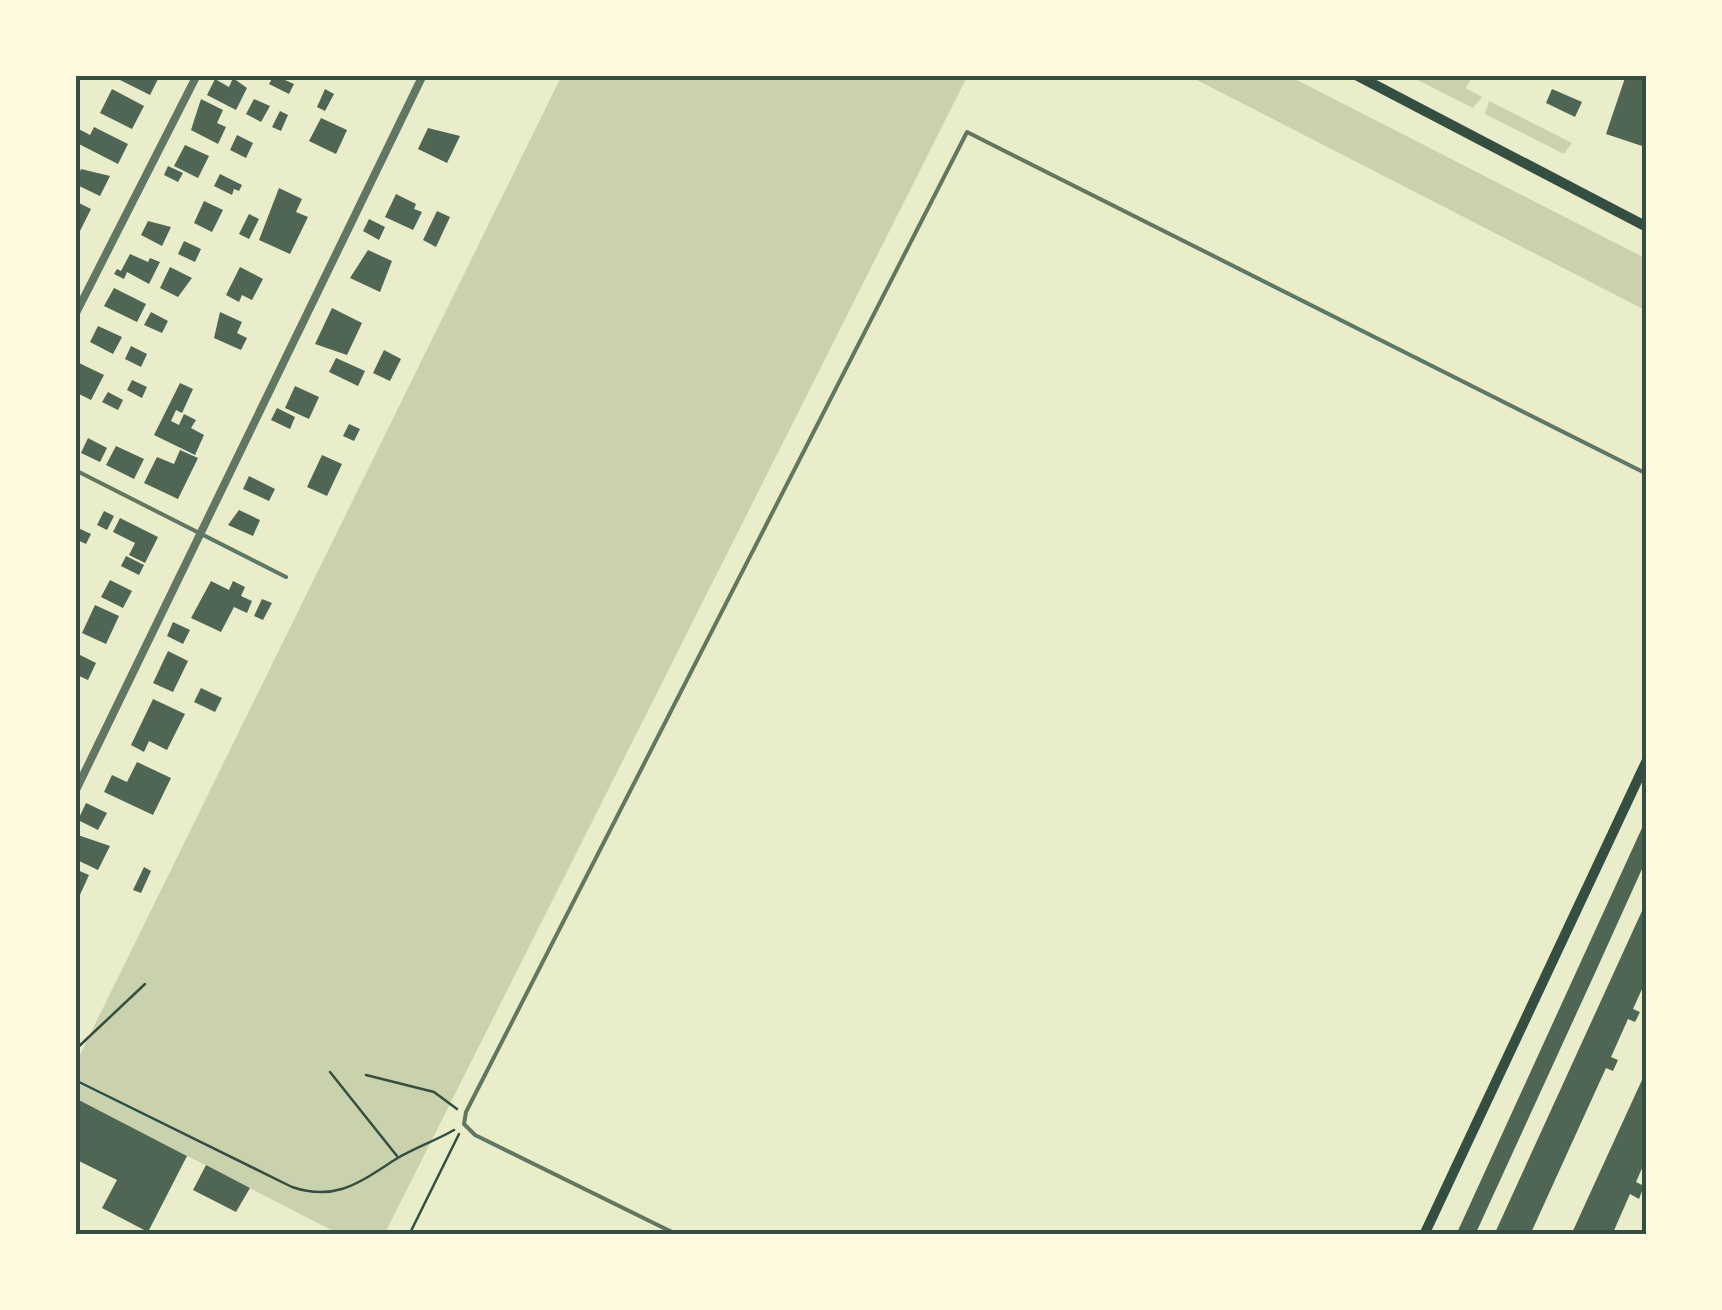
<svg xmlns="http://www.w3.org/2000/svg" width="1722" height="1310" font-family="'Fira Sans',sans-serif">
<rect width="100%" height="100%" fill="#e9edc9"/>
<g fill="#cad2ad">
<path d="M 562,75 L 968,75 L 384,1235 L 341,1235 L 75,1098 L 75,1065 Z"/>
<path d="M 1187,75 L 1287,75 L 1647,259 L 1647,311 Z"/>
<path d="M 1408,75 L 1473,75 L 1466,88 L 1482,97 L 1473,108 Z"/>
<path d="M 1489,101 L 1572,143 L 1564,154 L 1485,114 Z"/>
</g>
<g fill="#4f6655">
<path d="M 122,75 L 160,75 L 150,95 L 120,80 Z"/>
<path d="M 274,75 L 294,84 L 289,94 L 269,84 Z"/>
<path d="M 1626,75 L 1647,75 L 1645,147 L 1606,134 Z"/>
<path d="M 233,78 L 247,88 L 236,110 L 207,95 L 215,79 L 229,87 Z"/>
<path d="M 112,89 L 144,106 L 132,129 L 100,113 Z"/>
<path d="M 325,89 L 334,94 L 325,111 L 317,107 Z"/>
<path d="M 1552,89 L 1582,102 L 1575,117 L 1546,103 Z"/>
<path d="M 201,99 L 223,110 L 217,123 L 226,127 L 218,144 L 191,130 Z"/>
<path d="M 254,99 L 270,106 L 261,122 L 246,114 Z"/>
<path d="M 280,111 L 288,115 L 281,131 L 272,127 Z"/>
<path d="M 321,118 L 347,130 L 336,154 L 309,141 Z"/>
<path d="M 75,127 L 90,135 L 94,127 L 128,144 L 118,164 L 75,142 Z"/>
<path d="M 428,128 L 460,136 L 447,163 L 418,149 Z"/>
<path d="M 237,135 L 253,143 L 246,158 L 230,150 Z"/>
<path d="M 185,145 L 209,156 L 198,178 L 174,166 Z"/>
<path d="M 168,166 L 183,173 L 178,182 L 164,175 Z"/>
<path d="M 81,169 L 110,176 L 100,196 L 75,184 Z"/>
<path d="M 220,174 L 242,185 L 239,191 L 234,189 L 232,195 L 214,186 Z"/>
<path d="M 279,188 L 302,199 L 296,212 L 308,217 L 290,254 L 259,240 Z"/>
<path d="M 396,194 L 416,204 L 414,209 L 422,212 L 413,230 L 385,217 Z"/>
<path d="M 75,201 L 91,209 L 80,231 L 75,228 Z"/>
<path d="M 204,201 L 223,210 L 212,232 L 194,223 Z"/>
<path d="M 437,211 L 450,217 L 436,247 L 423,240 Z"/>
<path d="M 249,214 L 259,219 L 249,239 L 239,234 Z"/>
<path d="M 369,219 L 385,227 L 379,240 L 363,231 Z"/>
<path d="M 148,221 L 171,227 L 162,246 L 141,235 Z"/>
<path d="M 184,241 L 201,249 L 195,262 L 178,254 Z"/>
<path d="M 368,250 L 392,261 L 380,292 L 350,278 Z"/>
<path d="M 130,254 L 148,262 L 150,258 L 160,262 L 149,284 L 127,272 L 124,279 L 114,274 L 117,269 L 121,271 Z"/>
<path d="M 170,267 L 192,278 L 178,297 L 160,288 Z"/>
<path d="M 240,267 L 263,279 L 252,300 L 242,295 L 239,302 L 226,295 Z"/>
<path d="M 114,288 L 146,304 L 137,322 L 104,306 Z"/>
<path d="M 332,308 L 362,323 L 347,355 L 315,344 Z"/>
<path d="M 151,312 L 168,321 L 162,333 L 144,325 Z"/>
<path d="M 220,312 L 242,322 L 237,333 L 247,338 L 241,350 L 214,338 Z"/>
<path d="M 98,326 L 122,337 L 113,354 L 90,342 Z"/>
<path d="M 131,346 L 147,354 L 141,367 L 125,359 Z"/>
<path d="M 384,350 L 401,359 L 390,381 L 373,373 Z"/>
<path d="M 336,358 L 365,371 L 358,386 L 329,372 Z"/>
<path d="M 79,363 L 104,375 L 91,400 L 75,392 Z"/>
<path d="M 132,380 L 147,387 L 142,398 L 127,390 Z"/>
<path d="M 180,383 L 193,389 L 182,413 L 176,410 L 171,421 L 179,425 L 184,414 L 196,420 L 191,428 L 204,435 L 195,455 L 154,435 Z"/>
<path d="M 295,386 L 319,397 L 309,419 L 285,408 Z"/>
<path d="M 108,392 L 123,400 L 118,410 L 102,402 Z"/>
<path d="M 277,408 L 295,417 L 290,429 L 271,420 Z"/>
<path d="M 349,424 L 360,429 L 354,441 L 343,436 Z"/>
<path d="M 88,438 L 107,448 L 100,462 L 81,453 Z"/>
<path d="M 116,446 L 144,459 L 134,479 L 106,465 Z"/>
<path d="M 180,450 L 198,458 L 178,499 L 144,483 L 157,457 L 174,464 Z"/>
<path d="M 322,455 L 342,464 L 327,496 L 307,487 Z"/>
<path d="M 249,476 L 275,489 L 269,501 L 243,489 Z"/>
<path d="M 239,510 L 260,520 L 253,536 L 228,525 Z"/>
<path d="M 104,511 L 114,516 L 107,530 L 97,525 Z"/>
<path d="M 120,518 L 158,537 L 145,563 L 129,555 L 135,543 L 113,532 Z"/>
<path d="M 76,527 L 91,534 L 86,544 L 75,539 Z"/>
<path d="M 126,556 L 144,565 L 139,575 L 121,566 Z"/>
<path d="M 110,580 L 132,591 L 123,608 L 101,597 Z"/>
<path d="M 211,581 L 229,590 L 233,581 L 245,587 L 241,596 L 252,601 L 247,613 L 234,607 L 221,632 L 191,618 Z"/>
<path d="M 262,599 L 272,603 L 263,620 L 254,616 Z"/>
<path d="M 95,605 L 119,616 L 106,644 L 82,633 Z"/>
<path d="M 173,622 L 190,630 L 183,644 L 167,636 Z"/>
<path d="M 75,647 L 80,649 L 78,654 L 96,663 L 88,680 L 75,674 Z"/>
<path d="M 168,651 L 188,661 L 173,692 L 153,683 Z"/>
<path d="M 201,688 L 222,698 L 215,712 L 194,702 Z"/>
<path d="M 153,699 L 185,714 L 167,750 L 149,741 L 144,752 L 131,745 Z"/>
<path d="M 137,762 L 171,778 L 153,815 L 104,792 L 112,775 L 127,782 Z"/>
<path d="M 86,803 L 107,813 L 98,830 L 78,820 Z"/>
<path d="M 1647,817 L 1647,858 L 1595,973 L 1475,1235 L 1456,1235 Z"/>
<path d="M 75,834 L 110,846 L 98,870 L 75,859 Z"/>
<path d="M 144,867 L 151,871 L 141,893 L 133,890 Z"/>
<path d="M 75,869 L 89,875 L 79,897 L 75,895 Z"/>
<path d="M 1647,900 L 1647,978 L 1633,1009 L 1640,1012 L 1635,1022 L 1628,1019 L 1611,1057 L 1618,1060 L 1613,1071 L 1606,1068 L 1530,1235 L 1494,1235 Z"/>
<path d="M 1647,1069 L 1647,1157 L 1636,1182 L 1644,1186 L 1639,1199 L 1630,1194 L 1612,1235 L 1571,1235 Z"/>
<path d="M 75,1098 L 187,1156 L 148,1232 L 102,1208 L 117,1180 L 75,1159 Z"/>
<path d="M 206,1165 L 250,1188 L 236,1212 L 193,1190 Z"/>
</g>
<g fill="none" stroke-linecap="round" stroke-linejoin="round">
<g stroke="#344e41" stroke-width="2.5">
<path d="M 75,1050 L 145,984"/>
<path d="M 330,1072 L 397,1156"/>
<path d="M 366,1075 L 434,1092 L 457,1109"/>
<path d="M 75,1080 L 292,1187 C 336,1202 360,1182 396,1159 C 414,1148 435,1141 454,1130"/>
<path d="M 409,1235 L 459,1134"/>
</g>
<g stroke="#617663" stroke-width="4">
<path d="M 75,470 L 286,577"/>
<path d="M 678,1235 L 475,1135 L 464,1124 L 466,1112 L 967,132 L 1647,474"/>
</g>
<g stroke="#617663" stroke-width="8">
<path d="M 75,315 L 197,75"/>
<path d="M 75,792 L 423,75"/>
</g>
<g stroke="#344e41" stroke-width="10">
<path d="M 1356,75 L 1647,227"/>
<path d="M 1424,1235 L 1647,760"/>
</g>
</g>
<rect width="1722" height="1310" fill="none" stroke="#fefae0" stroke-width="155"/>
<rect x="78" y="78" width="1566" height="1154" fill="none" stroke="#344e41" stroke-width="4"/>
</svg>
